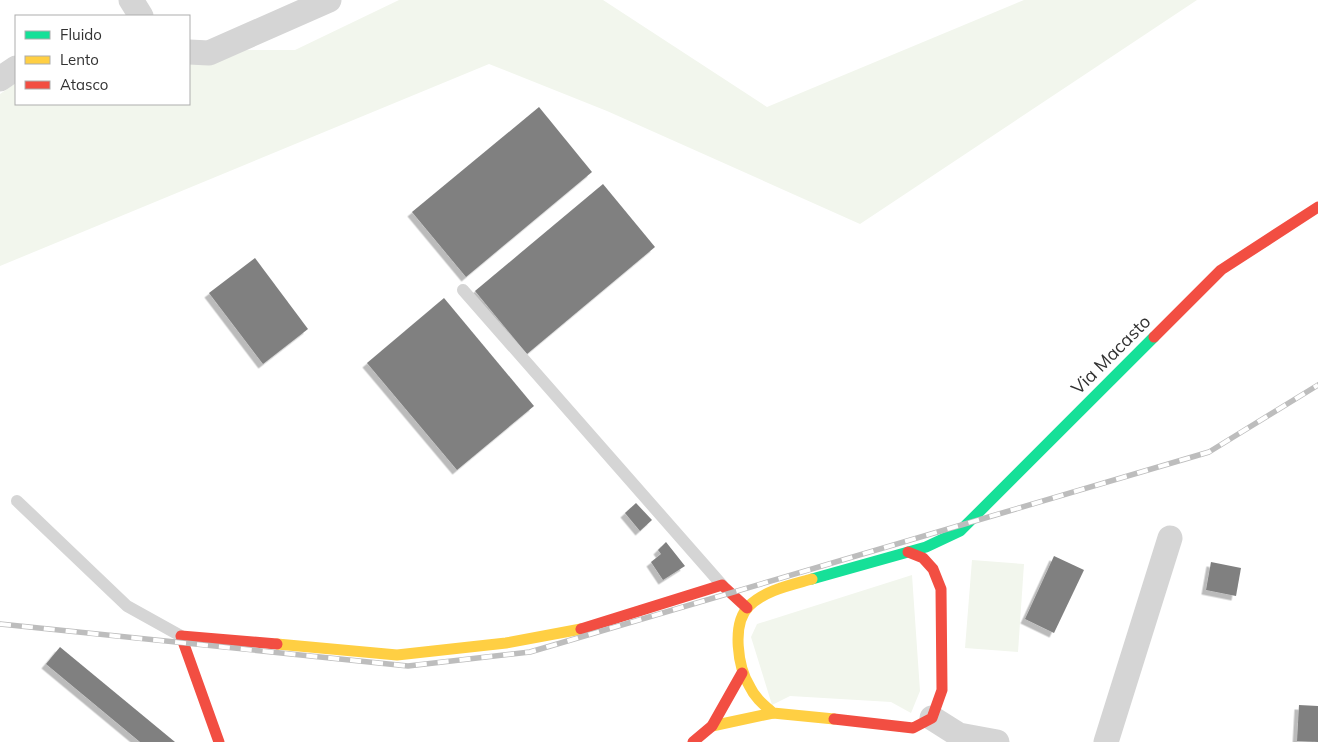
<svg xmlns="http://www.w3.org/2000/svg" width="1318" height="742" font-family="Mulish,sans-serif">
<defs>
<filter id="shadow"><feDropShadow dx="-4.5" dy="4.5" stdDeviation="0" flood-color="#0004"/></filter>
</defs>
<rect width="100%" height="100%" fill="#fff"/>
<g fill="#f2f6ed">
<path d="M 399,0 L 603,0 L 767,107 L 1024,0 L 1197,0 L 860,224 L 607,111 L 489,64 L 0,266 L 0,94 L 16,83 L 16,104 L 189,104 L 189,50 L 295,50 Z"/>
<path d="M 972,560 L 1024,564 L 1018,652 L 965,648 Z"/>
<path d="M 912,575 L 920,691 L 911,713 L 891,702 L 790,696 L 772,705 L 751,637 L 757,624 Z"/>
</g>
<g fill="#808080" filter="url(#shadow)">
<path d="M 539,107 L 592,172 L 466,277 L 412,212 Z"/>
<path d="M 603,184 L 655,247 L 527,354 L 475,291 Z"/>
<path d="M 255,258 L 308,329 L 263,364 L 209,293 Z"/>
<path d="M 444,298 L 534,406 L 457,470 L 367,363 Z"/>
<path d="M 636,503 L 652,520 L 640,531 L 625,513 Z"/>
<path d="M 666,542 L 685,566 L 663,580 L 651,562 L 661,554 L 658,550 Z"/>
<path d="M 1054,556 L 1084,570 L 1054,633 L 1025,619 Z"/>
<path d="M 1211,562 L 1241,568 L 1236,596 L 1206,590 Z"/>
<path d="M 60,647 L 175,742 L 140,742 L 46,664 Z"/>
<path d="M 1299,705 L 1318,706 L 1318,742 L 1297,741 Z"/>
</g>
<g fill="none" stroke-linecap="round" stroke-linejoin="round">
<g stroke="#d5d5d5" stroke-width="12">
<path d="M 463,290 L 722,585"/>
<path d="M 17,501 L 127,606 L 181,636"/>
</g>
<g stroke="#d5d5d5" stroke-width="25">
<path d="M 131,0 L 141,16"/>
<path d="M 189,52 L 209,53 L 329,0"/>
<path d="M 0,79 L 16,68"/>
<path d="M 932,718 L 959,735 L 997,742"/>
<path d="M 1106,742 L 1170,538"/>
</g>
<path stroke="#16e098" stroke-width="11" d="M 812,579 L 926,547 L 960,531 L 1154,337"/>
<g stroke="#ffcf43" stroke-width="11">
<path d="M 812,579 C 791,585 765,590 749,606 C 731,624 738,668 750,687 C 755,698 764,705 773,713 L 834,719"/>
<path d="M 277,644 L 397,655 L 506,643 L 581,629"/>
<path d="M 712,726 L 773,713"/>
</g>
<g stroke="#f24e42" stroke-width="11">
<path d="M 1154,337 L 1221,270 L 1318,207"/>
<path d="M 581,629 L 722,585 L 747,608"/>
<path d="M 834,719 L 913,728 L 932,718 L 942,690 L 941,589 L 933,569 L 923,558 L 908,552"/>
<path d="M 219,742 L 181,636 L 277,644"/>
<path d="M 693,742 L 712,726 L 742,673"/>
</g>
<g stroke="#bdbdbd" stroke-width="5.5">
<path id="rail" d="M 0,624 L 408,666 L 530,652 L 1209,452 L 1318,385"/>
</g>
<use href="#rail" stroke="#fff" stroke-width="4" stroke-dasharray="11" stroke-linecap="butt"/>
</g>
<g text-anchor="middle" stroke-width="5" stroke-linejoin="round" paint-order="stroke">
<g font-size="18" fill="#313131" stroke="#fff">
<text transform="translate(1111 355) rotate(-45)" y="6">Via Macasto</text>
</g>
</g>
<rect x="15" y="15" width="175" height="90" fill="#ffffff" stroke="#adadad"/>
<rect x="25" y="31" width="25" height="8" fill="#16e098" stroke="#adadad"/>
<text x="60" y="40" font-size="15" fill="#313131">Fluido</text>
<rect x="25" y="56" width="25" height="8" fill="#ffcf43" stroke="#adadad"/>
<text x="60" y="65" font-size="15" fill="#313131">Lento</text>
<rect x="25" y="81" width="25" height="8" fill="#f24e42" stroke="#adadad"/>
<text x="60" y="90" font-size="15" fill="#313131">Atasco</text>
</svg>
